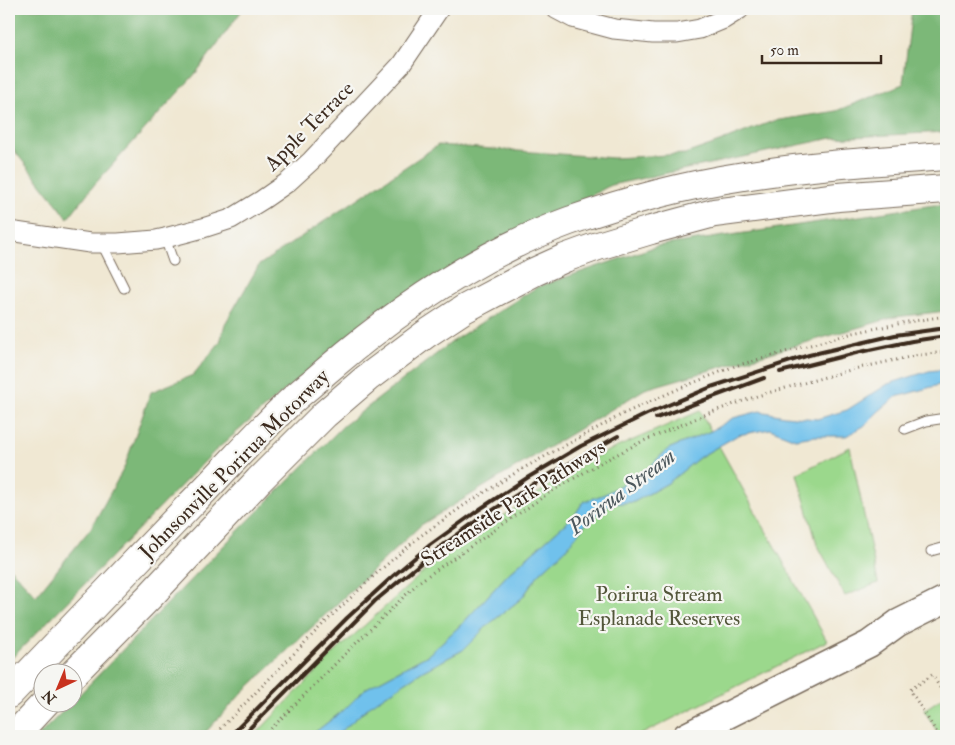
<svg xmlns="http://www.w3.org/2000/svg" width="955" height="745" font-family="'IM FELL Double Pica',serif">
<rect width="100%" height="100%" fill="#f6f6f2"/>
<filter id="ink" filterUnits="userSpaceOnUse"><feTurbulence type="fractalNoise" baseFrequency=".02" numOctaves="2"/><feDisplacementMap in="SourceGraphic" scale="10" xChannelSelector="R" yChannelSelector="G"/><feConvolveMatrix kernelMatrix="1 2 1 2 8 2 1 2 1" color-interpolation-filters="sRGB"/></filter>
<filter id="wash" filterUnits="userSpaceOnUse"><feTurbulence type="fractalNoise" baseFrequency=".0096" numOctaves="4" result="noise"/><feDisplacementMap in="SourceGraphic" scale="20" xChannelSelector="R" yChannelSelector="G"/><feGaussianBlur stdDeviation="1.12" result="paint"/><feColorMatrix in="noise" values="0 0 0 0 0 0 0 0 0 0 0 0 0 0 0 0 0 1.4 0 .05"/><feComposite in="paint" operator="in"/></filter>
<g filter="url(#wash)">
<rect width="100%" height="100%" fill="#f0e8d3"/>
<g fill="#9bd88c" stroke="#6b8155">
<path d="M 700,411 L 711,431 L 668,449 L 645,471 L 605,494 L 583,502 L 575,515 L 509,573 L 463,623 L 428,655 L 365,689 L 344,710 L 310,736 L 254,736 L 332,655 L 440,557 L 592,458 Z"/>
<path d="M 719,446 L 827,641 L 638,736 L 336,736 L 371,705 L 423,671 L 463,650 L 488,625 L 522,598 L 538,575 L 566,549 L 588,521 L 610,504 L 634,502 L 668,483 L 700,457 Z"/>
<path d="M 850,447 L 878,583 L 845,596 L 817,544 L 797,474 Z"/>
<path d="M 943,697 L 946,703 L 946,736 L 940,736 L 924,710 Z"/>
</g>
<g fill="#7cb878" stroke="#5c714b">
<path d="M 9,9 L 243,9 L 196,73 L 94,185 L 68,218 L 9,144 Z"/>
<path d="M 912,9 L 946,9 L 946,132 L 832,138 L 611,185 L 375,312 L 215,451 L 9,661 L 9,567 L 36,596 L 91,528 L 124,468 L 151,392 L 193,375 L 220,342 L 225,324 L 259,265 L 438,145 L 614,158 L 685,154 L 722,141 L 773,121 L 836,111 L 903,84 Z"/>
<path d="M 934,205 L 946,205 L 946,311 L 895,317 L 645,389 L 421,525 L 243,692 L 202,736 L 38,736 L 73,701 L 236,533 L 343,426 L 457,338 L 537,287 L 657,246 Z"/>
</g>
<path fill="#70c1ec" stroke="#567685" d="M 946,369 L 946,383 L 896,397 L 879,411 L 864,426 L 846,436 L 815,436 L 795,439 L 770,429 L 738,435 L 700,457 L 668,483 L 634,502 L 610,504 L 588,521 L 566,549 L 538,575 L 522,598 L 488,625 L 463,650 L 423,671 L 371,705 L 336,736 L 310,736 L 344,710 L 365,689 L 428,655 L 463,623 L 509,573 L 575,515 L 583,502 L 605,494 L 645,471 L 668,449 L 711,431 L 733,418 L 760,411 L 784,416 L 817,419 L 847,410 L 888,384 L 929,371 Z"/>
</g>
<g filter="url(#ink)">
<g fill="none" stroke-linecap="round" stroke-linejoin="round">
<g stroke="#7a6c5d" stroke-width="11">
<g id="service">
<path d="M 165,238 L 173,261"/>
<path d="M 102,244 L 124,288"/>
<path d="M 905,429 L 926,421 L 946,418"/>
<path d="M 931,551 L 946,547"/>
</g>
</g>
<g stroke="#7a6c5d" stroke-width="21">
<g id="minor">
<path d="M 556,9 L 573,18 L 614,29 L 653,33 L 677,33 L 700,29 L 724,19 L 740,9"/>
<path d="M 9,231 L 90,243 L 118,243 L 156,240 L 165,238 L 203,228 L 231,219 L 262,200 L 288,182 L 311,161 L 401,65 L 439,9"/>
</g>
</g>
<g stroke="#7a6c5d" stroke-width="29">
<path id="secondary" d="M 686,736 L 869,644 L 898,623 L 946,599"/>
</g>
<g stroke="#7a6c5d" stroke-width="30">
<g id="motorway">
<path d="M 72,675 L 150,596 L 259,480 L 325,414 L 367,378 L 426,334 L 464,309 L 534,272 L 565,258 L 598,246 L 651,230 L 714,213 L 838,197 L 946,189"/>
<path d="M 9,694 C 69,631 129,569 189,506 C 222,473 253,437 287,405 C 299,393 313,383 325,372 C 398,309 479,254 569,221 C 626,201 685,185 744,176 C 811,165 879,161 946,156"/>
<path d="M 14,736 L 46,702"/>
</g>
</g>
<g stroke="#7a6c5d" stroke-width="3" stroke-dasharray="1 4" stroke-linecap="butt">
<path d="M 213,736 L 326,621 L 377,573 L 419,537 L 466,504 L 520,470 L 623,414 L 678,389 L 735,366 L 853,333 L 907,322 L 946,316"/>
<path d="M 264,736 L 347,652 L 420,581 L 549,493 L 602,462 L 641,442 L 709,413 L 757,396 L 854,369 L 919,355 L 946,352"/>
<path d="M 939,736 L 910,690 L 932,675 L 946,697"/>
</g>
<use href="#service" stroke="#fff" stroke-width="9"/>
<use href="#minor" stroke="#fff" stroke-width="19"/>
<use href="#secondary" stroke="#fff" stroke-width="26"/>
<use href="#motorway" stroke="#fff" stroke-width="28"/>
<g stroke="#3b2a1e" stroke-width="4">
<path d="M 780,372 L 860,352 L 912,341 L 946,336"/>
<path d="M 656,418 L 764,378"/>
<path d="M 230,736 L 347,618 L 393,576 L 430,545 L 480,509 L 527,478 L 581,446 L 647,414 L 711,387 L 809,355 L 895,335 L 946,328"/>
<path d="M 242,736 L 375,601 L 439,548 L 476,521 L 540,480 L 618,436"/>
</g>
</g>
</g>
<g text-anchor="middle" stroke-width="4.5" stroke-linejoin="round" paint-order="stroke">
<g font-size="21" fill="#3b2a1e" stroke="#f6f6f2">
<text transform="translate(309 126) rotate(-45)" y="7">Apple Terrace</text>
<text transform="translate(234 464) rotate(-45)" y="7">Johnsonville Porirua Motorway</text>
<text transform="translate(513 503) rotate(-33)" y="7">Streamside Park Pathways</text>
</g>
<g font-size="21" fill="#53563a" stroke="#f6f6f2">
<text x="659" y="601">Porirua Stream<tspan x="659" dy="24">Esplanade Reserves</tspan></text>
</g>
<g font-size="22" font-style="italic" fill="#4b575c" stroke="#f6f6f2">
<text transform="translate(621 491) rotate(-37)" y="8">Porirua Stream</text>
</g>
</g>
<rect width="955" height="745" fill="none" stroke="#f6f6f2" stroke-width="30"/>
<g transform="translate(58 688) rotate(224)"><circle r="24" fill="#f6f6f2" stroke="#aba49d"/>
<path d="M0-4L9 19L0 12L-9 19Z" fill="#c8321e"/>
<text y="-8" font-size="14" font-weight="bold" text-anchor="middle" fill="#3b2a1e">N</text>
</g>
<path d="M762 55v8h119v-8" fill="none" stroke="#3b2a1e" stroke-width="2.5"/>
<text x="770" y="55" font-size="15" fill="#3b2a1e" stroke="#f6f6f2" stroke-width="4" paint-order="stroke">50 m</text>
</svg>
